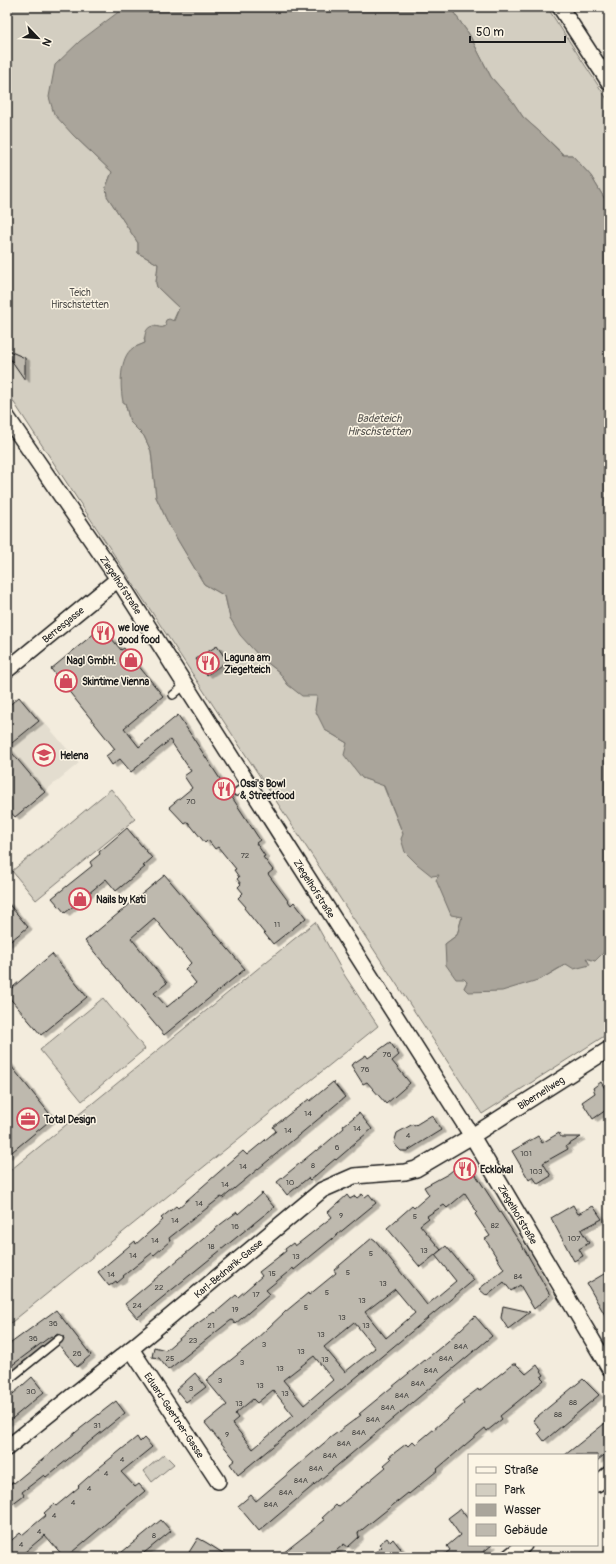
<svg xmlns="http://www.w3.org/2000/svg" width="616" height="1564" font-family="Pangolin,sans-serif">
<defs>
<filter id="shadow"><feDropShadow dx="4.5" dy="2.5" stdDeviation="0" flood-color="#0004"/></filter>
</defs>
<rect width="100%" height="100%" fill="#f3ecdd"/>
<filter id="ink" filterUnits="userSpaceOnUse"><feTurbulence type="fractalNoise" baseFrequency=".025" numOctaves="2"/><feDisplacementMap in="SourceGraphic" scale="8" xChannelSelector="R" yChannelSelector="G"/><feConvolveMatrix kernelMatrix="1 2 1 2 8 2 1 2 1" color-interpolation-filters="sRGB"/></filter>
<g filter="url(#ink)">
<path fill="#e3ddcf" d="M 44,722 L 79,763 L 45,791 L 9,747 L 35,725 L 37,727 Z"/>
<g fill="#d3cec1" stroke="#78756e">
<path d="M 7,7 L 125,7 L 123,8 L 73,135 L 112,172 L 106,187 L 107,196 L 138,243 L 138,253 L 158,264 L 156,283 L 157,287 L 179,308 L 173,321 L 162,328 L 153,326 L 144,338 L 145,343 L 133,348 L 125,402 L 130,422 L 144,436 L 151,451 L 156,497 L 170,527 L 204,584 L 225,596 L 230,618 L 259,656 L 279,672 L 288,685 L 317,696 L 325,730 L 347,743 L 362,778 L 383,785 L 403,834 L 440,874 L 462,917 L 457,935 L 445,944 L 467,982 L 464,988 L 541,979 L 567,964 L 589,965 L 586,957 L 595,961 L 604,952 L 606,939 L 609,936 L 609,1033 L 482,1114 L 7,392 Z"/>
<path d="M 452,7 L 547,7 L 609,102 L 609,206 L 591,176 L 572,155 L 564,155 L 541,133 L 523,117 L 513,102 L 491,77 L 469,34 L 454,13 Z"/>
<path d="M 111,789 L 135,819 L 36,900 L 12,871 Z"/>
<path d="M 315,922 L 345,976 L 378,1026 L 7,1326 L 7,1173 Z"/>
<path d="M 103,998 L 145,1049 L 82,1101 L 40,1050 Z"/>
<path d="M 164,1454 L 174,1464 L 152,1482 L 144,1471 Z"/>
</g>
<path fill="#aaa59b" stroke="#716e68" d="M 125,7 L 452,7 L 454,13 L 469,34 L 491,77 L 513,102 L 523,117 L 541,133 L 563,155 L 572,155 L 591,176 L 609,206 L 609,936 L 606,939 L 604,952 L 595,961 L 586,958 L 590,965 L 574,969 L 566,964 L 541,979 L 502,991 L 468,992 L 464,988 L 467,982 L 464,979 L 456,979 L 446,965 L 445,944 L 457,935 L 462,917 L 451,915 L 436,880 L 439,875 L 432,876 L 417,864 L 405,852 L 401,839 L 403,834 L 384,786 L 362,778 L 344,755 L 347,743 L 325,730 L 315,710 L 317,696 L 302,696 L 288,685 L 279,672 L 259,656 L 240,635 L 230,618 L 225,596 L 204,584 L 170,527 L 156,497 L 151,451 L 144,436 L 130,422 L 125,403 L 123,402 C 120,388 119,357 133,348 C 137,346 141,345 145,343 C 144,337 145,327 153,326 C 158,326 161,329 166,326 L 165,323 L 166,320 L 169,319 L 174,321 L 179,308 L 157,287 L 156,283 L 158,264 L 138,253 L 138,243 L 107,196 L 106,187 L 112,172 L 73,135 L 54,114 L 49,97 L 55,65 L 80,41 Z"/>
<g fill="#beb9ae" stroke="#1c1c1c" fill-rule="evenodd" filter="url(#shadow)">
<path d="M 7,350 L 25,358 L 25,380 L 7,354 Z"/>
<path d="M 102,627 L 121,650 L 124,648 L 163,696 L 124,728 L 139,747 L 178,715 L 260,840 L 256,843 L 265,856 L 263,857 L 273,870 L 268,874 L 291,905 L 294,902 L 306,918 L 273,944 L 244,908 L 246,907 L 238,898 L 243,893 L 238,887 L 241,884 L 237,879 L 239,877 L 234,870 L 236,869 L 218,847 L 215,849 L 208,840 L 205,843 L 188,822 L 185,824 L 169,807 L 192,788 L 184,776 L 191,771 L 170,740 L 131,772 L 120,759 L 112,765 L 106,756 L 115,749 L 51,669 Z"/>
<path d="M 217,646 L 227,661 L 207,675 L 196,659 Z"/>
<path d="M 19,697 L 39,721 L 7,747 L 45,792 L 15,817 L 7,808 L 7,707 Z"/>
<path d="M 127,828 L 152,858 L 143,866 L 145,867 L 116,891 L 106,879 L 65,913 L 52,898 L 92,866 L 90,862 L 100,854 L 99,852 Z"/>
<path d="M 165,875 L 245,969 L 164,1035 L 85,941 ZM 154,918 L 191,963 L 185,969 L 196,983 L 167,1007 L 154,993 L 167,983 L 131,938 Z"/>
<path d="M 7,902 L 28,927 L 7,944 Z"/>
<path d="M 52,954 L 87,997 L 41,1035 L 7,995 L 7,992 Z"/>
<path d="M 390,1042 L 399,1055 L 392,1061 L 410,1083 L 386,1104 L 367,1082 L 363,1084 L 351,1065 L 366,1055 L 368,1058 Z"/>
<path d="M 7,1061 L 53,1118 L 7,1156 Z"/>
<path d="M 333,1082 L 345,1097 L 223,1198 L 221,1197 L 169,1238 L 170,1241 L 154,1255 L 152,1253 L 123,1276 L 124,1277 L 117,1283 L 116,1281 L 109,1286 L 98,1272 L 135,1241 L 136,1244 L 163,1220 L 161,1218 L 176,1206 L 178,1208 L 243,1151 L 247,1155 L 276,1131 L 273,1127 L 288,1115 L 309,1099 L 310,1101 Z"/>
<path d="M 601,1082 L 609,1095 L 609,1108 L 593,1119 L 582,1102 L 595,1093 L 593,1088 Z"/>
<path d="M 359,1113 L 372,1129 L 350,1147 L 350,1148 L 336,1160 L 335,1159 L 310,1180 L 308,1178 L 287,1195 L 277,1182 L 316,1150 L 317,1151 L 344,1128 L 343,1126 Z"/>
<path d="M 432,1115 L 441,1130 L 407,1151 L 401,1151 L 397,1147 L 394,1143 L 397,1133 L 413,1124 L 414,1126 Z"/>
<path d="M 559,1133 L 561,1137 L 581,1137 L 566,1146 L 568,1149 L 543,1163 L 551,1176 L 538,1184 L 533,1177 L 529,1180 L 512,1151 L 538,1136 L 542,1143 Z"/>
<path d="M 467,1159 L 473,1167 L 472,1169 L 526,1252 L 550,1295 L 534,1309 L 520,1285 L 511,1291 L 504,1282 L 487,1296 L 479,1289 L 504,1269 L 485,1239 L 490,1236 L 475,1214 L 477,1212 L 465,1193 L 447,1208 L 444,1205 L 427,1216 L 429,1218 L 420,1225 L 441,1250 L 420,1267 L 387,1228 L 412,1206 L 414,1208 L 429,1195 L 424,1187 L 448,1174 Z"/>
<path d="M 262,1193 L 274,1207 L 137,1318 L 125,1304 L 221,1224 L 237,1212 L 238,1214 Z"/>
<path d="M 362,1194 L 365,1197 L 369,1194 L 376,1203 L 294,1270 L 293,1268 L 266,1290 L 270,1294 L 235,1324 L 232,1320 L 230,1321 L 168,1370 L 159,1358 L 152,1357 L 154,1347 L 166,1350 L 194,1326 L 214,1312 L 215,1313 L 236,1295 L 238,1297 L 262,1276 L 259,1272 L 286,1251 L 285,1249 L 293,1243 L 295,1246 L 299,1243 L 332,1217 L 328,1212 L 347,1195 L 350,1199 L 355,1196 L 357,1198 Z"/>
<path d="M 573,1205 L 578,1214 L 593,1206 L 602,1219 L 581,1230 L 589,1243 L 579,1249 L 583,1256 L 574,1261 L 551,1218 Z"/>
<path d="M 372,1238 L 375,1240 L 427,1305 L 456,1281 L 435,1255 L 446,1246 L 474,1280 L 238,1475 L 230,1464 L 235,1460 L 205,1423 L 227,1405 L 206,1380 L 252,1343 L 285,1312 L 308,1293 L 309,1295 L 336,1273 L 334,1270 ZM 395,1289 L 415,1313 L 386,1338 L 365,1312 ZM 354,1322 L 375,1348 L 345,1372 L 324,1347 ZM 314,1356 L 333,1380 L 304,1405 L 283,1380 ZM 273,1390 L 293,1415 L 253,1449 L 232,1423 L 238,1418 L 235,1414 L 253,1399 L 257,1403 Z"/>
<path d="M 609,1271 L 609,1322 L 587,1284 Z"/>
<path d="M 503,1306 L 530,1312 L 508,1329 L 501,1318 Z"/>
<path d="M 56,1310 L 91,1355 L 77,1367 L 59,1345 L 64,1339 L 63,1336 L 58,1334 L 53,1337 L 51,1336 L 7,1369 L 7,1346 Z"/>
<path d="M 475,1316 L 492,1336 L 259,1531 L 238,1506 L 251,1495 L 256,1501 L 330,1438 L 361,1415 L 359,1414 L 447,1342 Z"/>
<path d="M 513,1364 L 516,1364 L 526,1374 L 537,1365 L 544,1375 L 541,1377 L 544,1380 L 500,1416 L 502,1419 L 487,1431 L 485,1428 L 437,1469 L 438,1470 L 409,1494 L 408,1493 L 358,1533 L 359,1537 L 348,1547 L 344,1544 L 329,1557 L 278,1557 L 325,1520 L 322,1518 L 336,1505 L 338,1507 L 386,1467 L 384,1465 L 391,1459 L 389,1457 L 406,1444 L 408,1446 L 413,1441 L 416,1444 L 464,1404 L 462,1401 L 478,1389 L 479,1391 Z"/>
<path d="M 195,1373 L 206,1387 L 186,1402 L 176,1390 Z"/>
<path d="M 32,1377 L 44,1392 L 7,1423 L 7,1387 L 13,1394 Z"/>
<path d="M 583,1379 L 599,1395 L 544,1441 L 538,1433 L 541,1430 L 533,1420 Z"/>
<path d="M 116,1401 L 125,1413 L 46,1477 L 44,1475 L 22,1492 L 24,1495 L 12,1504 L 7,1497 L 7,1487 L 13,1482 L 14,1483 L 81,1428 Z"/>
<path d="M 609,1420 L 609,1455 L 604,1455 L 597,1461 L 597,1455 L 565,1455 Z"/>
<path d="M 137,1437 L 140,1442 L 144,1438 L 152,1447 L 121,1472 L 135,1487 L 139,1484 L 145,1491 L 66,1557 L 64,1557 L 45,1535 L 19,1557 L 7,1557 L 7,1544 L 20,1533 L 22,1535 L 46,1515 L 44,1513 L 54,1504 L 56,1506 L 79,1487 L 78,1486 L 95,1471 Z"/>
<path d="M 460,1509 L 469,1520 L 469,1545 L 492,1545 L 477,1557 L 441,1557 L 450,1550 L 447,1546 L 460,1535 L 448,1518 Z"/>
<path d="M 161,1520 L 171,1531 L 139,1557 L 116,1557 Z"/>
<path d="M 198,1538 L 207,1543 L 229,1557 L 186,1557 Z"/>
<path d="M 387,1538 L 390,1542 L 393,1539 L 404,1553 L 399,1557 L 369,1557 L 382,1547 L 379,1544 Z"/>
</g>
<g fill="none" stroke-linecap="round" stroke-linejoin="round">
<g stroke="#1c1c1c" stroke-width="10">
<g id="service">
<path d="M 173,695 L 185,685"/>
<path d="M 237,792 L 248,784"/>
<path d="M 7,1381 L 59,1339"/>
</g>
</g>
<g stroke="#1c1c1c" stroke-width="18">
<g id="minor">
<path d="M 560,7 L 609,82"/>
<path id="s1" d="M 7,417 L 118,579 L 472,1136 L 609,1368"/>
<path id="s2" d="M 7,670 L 118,579"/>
<path id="s3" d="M 131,1349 L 218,1481"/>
<path id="s4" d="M 7,1448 L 131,1349 L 322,1190 L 354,1176 L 405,1172 L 416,1169 L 472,1136 L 609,1049"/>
<path d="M 597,1484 L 609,1474"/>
<path d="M 509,1557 L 524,1545"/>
</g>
</g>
<use href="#service" stroke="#fcf5e5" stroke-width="7"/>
<use href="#minor" stroke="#fcf5e5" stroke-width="15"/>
</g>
</g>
<defs>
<g id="restaurant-ring" transform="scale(1.15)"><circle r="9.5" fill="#fcf5e5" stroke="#d1495b" stroke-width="1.5"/><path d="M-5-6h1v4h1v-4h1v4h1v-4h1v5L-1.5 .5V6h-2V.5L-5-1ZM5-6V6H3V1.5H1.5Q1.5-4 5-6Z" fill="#d1495b"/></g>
<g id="shop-ring" transform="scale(1.15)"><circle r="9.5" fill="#fcf5e5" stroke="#d1495b" stroke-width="1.5"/><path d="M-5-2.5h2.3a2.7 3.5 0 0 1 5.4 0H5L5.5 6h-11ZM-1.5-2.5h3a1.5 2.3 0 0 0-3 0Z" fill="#d1495b"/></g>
<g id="school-ring" transform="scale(1.15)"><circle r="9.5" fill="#fcf5e5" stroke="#d1495b" stroke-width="1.5"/><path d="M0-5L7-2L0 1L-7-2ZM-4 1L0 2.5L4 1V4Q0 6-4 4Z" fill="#d1495b"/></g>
<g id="office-ring" transform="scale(1.15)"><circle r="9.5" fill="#fcf5e5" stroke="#d1495b" stroke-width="1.5"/><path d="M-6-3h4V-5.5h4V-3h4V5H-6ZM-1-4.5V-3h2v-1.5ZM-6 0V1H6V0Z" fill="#d1495b"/></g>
</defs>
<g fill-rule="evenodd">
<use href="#restaurant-ring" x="103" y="633"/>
<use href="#shop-ring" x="131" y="660"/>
<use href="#restaurant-ring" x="208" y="663"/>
<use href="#shop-ring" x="66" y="681"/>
<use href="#school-ring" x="44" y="755"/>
<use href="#restaurant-ring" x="224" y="789"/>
<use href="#shop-ring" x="80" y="899"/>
<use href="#office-ring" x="28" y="1119"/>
<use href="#restaurant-ring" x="465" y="1169"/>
</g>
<g text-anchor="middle" stroke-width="3" stroke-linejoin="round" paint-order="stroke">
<g font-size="8" fill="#444340">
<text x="191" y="804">70</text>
<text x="245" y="858">72</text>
<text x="277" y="927">11</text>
<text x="387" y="1057">76</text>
<text x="365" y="1072">76</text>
<text x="308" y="1116">14</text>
<text x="357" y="1131">14</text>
<text x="288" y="1133">14</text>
<text x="408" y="1138">4</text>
<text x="337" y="1150">6</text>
<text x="526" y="1156">101</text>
<text x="313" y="1168">8</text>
<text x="243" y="1169">14</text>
<text x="536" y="1174">103</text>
<text x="290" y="1185">10</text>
<text x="225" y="1187">14</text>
<text x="199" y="1206">14</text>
<text x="341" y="1218">9</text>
<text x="415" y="1219">5</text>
<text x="175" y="1223">14</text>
<text x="495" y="1228">82</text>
<text x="235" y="1229">16</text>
<text x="574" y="1241">107</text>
<text x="155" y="1243">14</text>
<text x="211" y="1249">18</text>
<text x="424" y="1253">13</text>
<text x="371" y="1256">5</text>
<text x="133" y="1258">14</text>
<text x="296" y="1259">13</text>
<text x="348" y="1275">5</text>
<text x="272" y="1276">15</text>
<text x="111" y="1277">14</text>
<text x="518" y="1279">84</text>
<text x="383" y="1286">13</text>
<text x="159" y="1290">22</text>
<text x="327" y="1295">5</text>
<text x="256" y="1297">17</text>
<text x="362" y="1303">13</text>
<text x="137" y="1308">24</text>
<text x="306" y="1310">5</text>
<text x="235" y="1312">19</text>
<text x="342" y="1320">13</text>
<text x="53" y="1326">36</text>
<text x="211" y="1328">21</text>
<text x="366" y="1328">13</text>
<text x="321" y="1337">13</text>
<text x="33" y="1341">36</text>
<text x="193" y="1343">23</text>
<text x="264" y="1347">3</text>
<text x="461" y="1349">84A</text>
<text x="301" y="1354">13</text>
<text x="77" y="1356">26</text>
<text x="170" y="1361">25</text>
<text x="446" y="1361">84A</text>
<text x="325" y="1362">13</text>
<text x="242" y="1365">3</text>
<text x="280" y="1371">13</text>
<text x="431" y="1373">84A</text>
<text x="220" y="1383">3</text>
<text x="418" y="1386">84A</text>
<text x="260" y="1388">13</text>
<text x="191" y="1391">3</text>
<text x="31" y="1394">30</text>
<text x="285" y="1396">13</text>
<text x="402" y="1398">84A</text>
<text x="573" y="1405">88</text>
<text x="239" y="1406">13</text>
<text x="388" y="1410">84A</text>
<text x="558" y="1417">88</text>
<text x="373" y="1422">84A</text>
<text x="97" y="1428">31</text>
<text x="359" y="1435">84A</text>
<text x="227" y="1437">9</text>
<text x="344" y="1446">84A</text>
<text x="330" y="1458">84A</text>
<text x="122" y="1462">4</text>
<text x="316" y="1471">84A</text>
<text x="106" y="1476">4</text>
<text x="301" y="1483">84A</text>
<text x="89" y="1491">4</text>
<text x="286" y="1495">84A</text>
<text x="73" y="1505">4</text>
<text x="271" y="1507">84A</text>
<text x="54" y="1518">4</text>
<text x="39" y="1534">4</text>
<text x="154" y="1538">8</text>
<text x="21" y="1547">4</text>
</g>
<g font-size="10" fill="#53514e" stroke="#fcf5e5">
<text x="80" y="296">Teich<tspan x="80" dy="12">Hirschstetten</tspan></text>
</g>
<g font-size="10" fill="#1c1c1c" stroke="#fcf5e5">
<text dy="4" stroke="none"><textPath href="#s1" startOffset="203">Ziegelhofstraße</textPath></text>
<text dy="4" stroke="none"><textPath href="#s2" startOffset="72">Berresgasse</textPath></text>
<text dy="4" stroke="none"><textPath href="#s1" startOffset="563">Ziegelhofstraße</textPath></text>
<text dy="4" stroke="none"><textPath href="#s4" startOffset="651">Bibernellweg</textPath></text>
<text dy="4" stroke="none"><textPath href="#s1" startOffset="947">Ziegelhofstraße</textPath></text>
<text dy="4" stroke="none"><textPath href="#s4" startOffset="285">Karl-Bednarik-Gasse</textPath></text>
<text dy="4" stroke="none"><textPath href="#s3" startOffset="79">Eduard-Gaertner-Gasse</textPath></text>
</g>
<g font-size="10" font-weight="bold" fill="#1c1c1c" stroke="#fcf5e5" text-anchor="start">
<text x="118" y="631">we love<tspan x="118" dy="12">good food</tspan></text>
<text x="224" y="661">Laguna am<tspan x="224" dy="12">Ziegelteich</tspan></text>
<text x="116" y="664" text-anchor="end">Nagl GmbH.</text>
<text x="82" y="685">Skintime Vienna</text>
<text x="60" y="759">Helena</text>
<text x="240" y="787">Ossi's Bowl<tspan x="240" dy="12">&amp; Streetfood</tspan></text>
<text x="96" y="903">Nails by Kati</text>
<text x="44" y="1123">Total Design</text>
<text x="480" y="1173">Ecklokal</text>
</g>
<g font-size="11" font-style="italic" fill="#55534f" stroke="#fcf5e5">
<text x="379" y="422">Badeteich<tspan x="379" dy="13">Hirschstetten</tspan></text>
</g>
</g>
<rect width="616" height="1564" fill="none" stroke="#fcf5e5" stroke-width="24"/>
<rect x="12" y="12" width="592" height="1540" fill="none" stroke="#1c1c1c" stroke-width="1.5" filter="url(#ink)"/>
<rect x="468" y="1454" width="130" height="92" fill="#fcf5e5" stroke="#a29e95"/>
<rect x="476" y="1467" width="20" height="6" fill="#fcf5e5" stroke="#a29e95"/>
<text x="504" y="1474" font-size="12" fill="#1c1c1c">Straße</text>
<rect x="476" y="1484" width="20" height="12" fill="#d3cec1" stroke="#a29e95"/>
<text x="504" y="1494" font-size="12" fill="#1c1c1c">Park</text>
<rect x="476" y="1504" width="20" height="12" fill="#aaa59b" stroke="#a29e95"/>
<text x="504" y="1514" font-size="12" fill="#1c1c1c">Wasser</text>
<rect x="476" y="1524" width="20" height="12" fill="#beb9ae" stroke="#a29e95"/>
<text x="504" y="1534" font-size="12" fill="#1c1c1c">Gebäude</text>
<g transform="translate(38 38) rotate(115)" stroke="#fcf5e5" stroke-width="3" paint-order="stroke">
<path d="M0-3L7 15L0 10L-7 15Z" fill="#1c1c1c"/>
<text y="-6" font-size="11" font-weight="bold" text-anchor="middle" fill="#1c1c1c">N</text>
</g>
<path d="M470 36v6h95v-6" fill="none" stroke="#1c1c1c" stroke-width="2"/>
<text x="476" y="36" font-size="12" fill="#1c1c1c" stroke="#fcf5e5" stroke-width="3" paint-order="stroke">50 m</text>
</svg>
